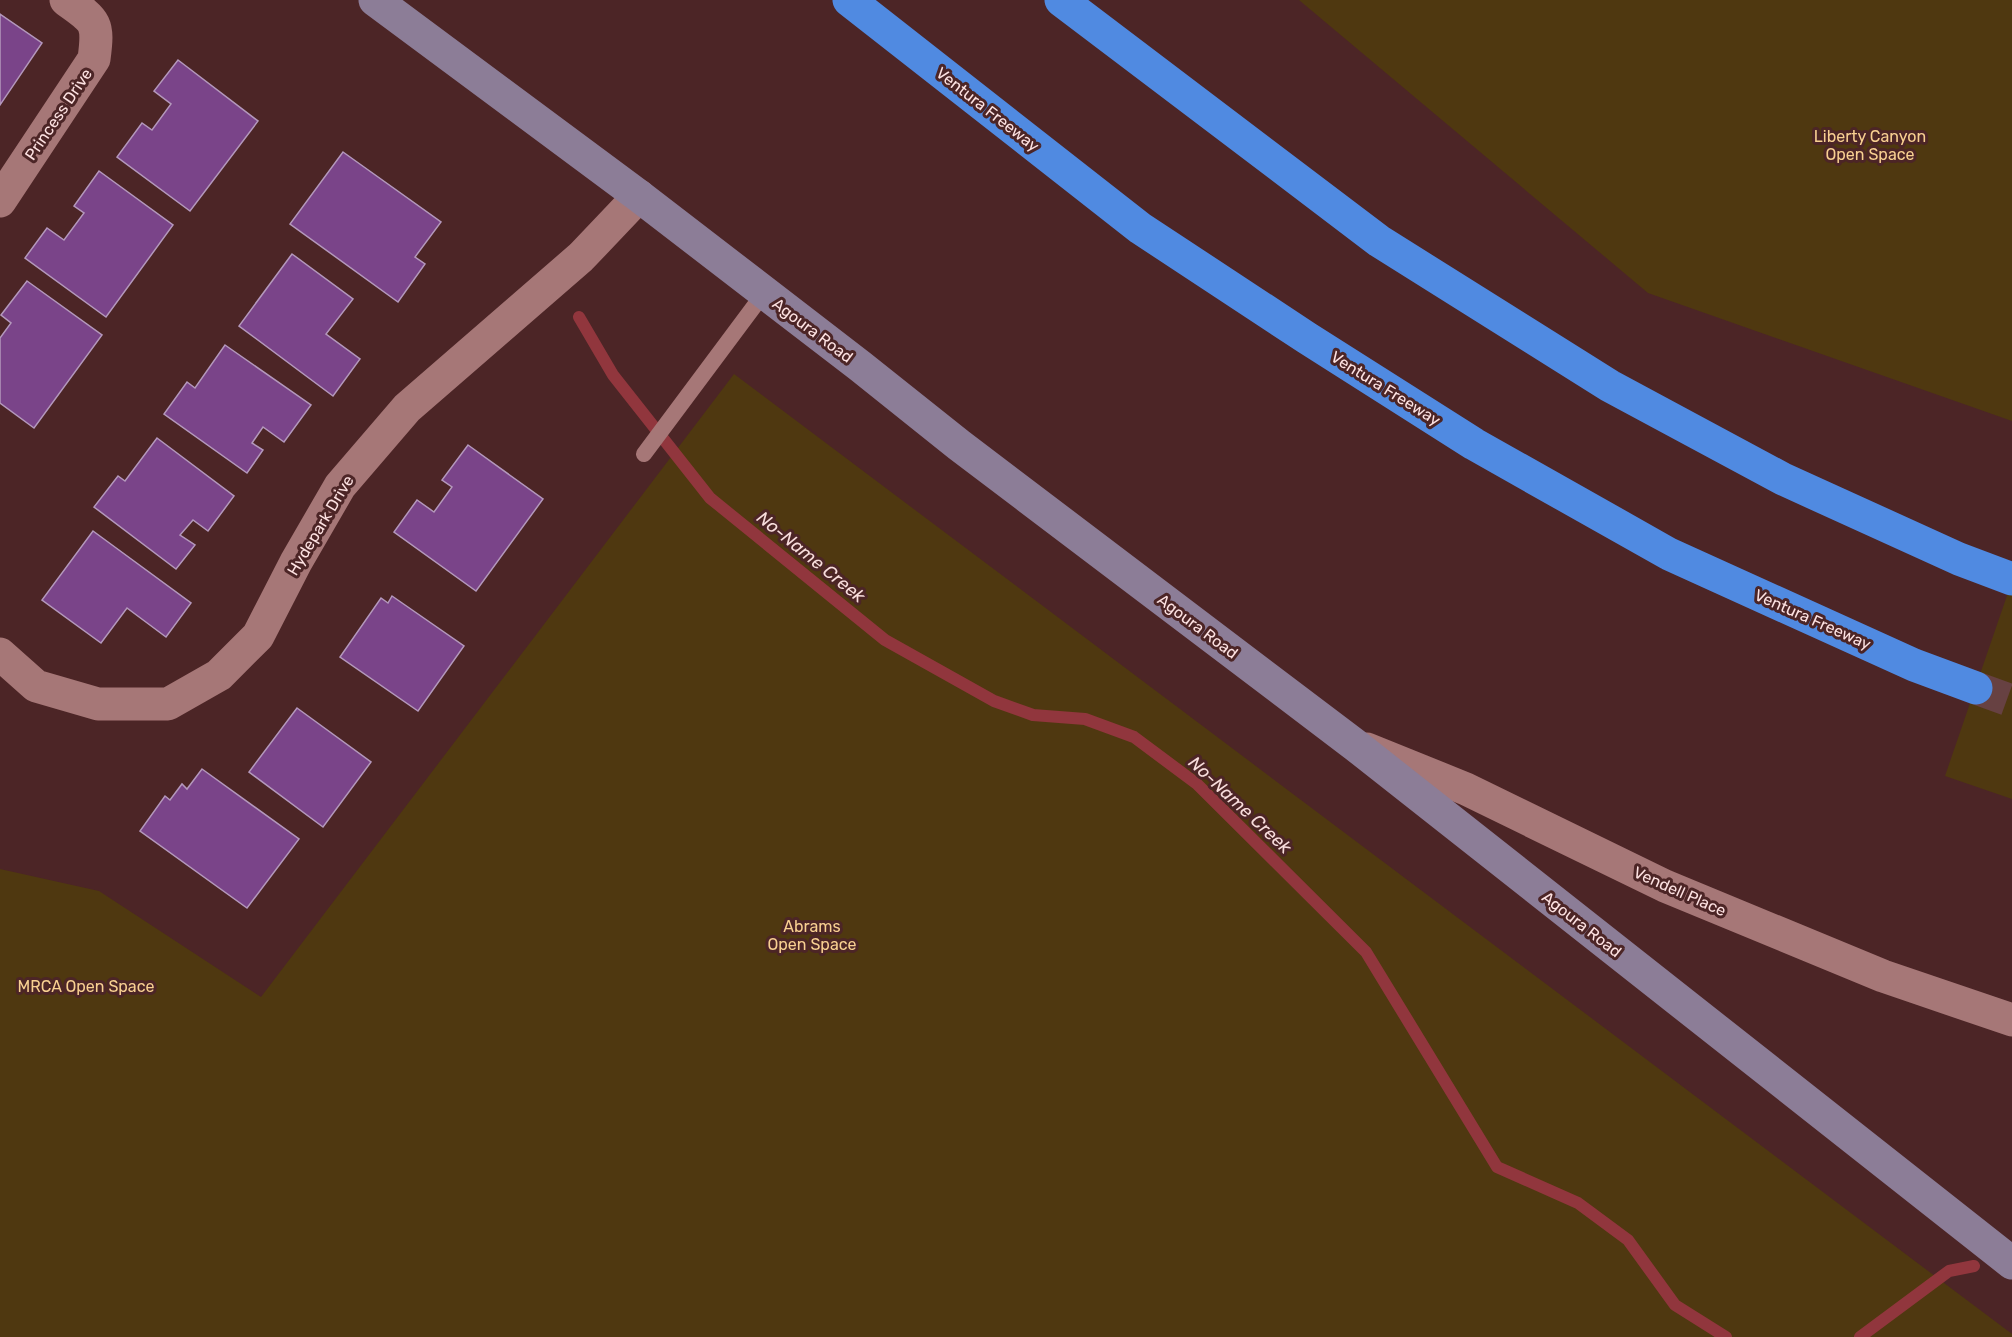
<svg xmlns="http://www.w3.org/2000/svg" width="2012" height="1337" font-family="Rubik,sans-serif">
<rect width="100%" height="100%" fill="#4c2526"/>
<g fill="#4f3810">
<path d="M 1299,0 L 2012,0 L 2012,421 L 1648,293 Z"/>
<path d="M 734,374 L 2012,1334 L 2012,1337 L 0,1337 L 0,869 L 99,891 L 261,997 Z"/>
<path d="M 2012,581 L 2012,799 L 1945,776 Z"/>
</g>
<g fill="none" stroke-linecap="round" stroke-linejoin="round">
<g stroke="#91363d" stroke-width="12">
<path d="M 579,317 L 613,375 L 710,498 L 885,640 L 994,701 L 1033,715 L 1085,719 L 1134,737 L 1197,784 L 1366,952 L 1497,1167 L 1578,1203 L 1628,1240 L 1675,1305 L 1726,1337"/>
<path d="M 1860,1337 L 1949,1271 L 1974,1266"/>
</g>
</g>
<g fill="#7a4489" stroke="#b498bc" stroke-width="1.5">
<path d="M 0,14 L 42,43 L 0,105 Z"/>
<path d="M 178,60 L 258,121 L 190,211 L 117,157 L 142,123 L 152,130 L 171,104 L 154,91 Z"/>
<path d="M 343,152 L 441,222 L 415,257 L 425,264 L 398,302 L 290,224 Z"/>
<path d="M 99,171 L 173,225 L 106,317 L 25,258 L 47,228 L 64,240 L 84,213 L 74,206 Z"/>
<path d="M 292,254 L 353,299 L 326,334 L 360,359 L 333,396 L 239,326 Z"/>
<path d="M 27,281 L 102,335 L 34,428 L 0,403 L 0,338 L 11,323 L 1,315 Z"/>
<path d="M 225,345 L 311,405 L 284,442 L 263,427 L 252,443 L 263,450 L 247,473 L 164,414 L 187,382 L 195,388 Z"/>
<path d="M 157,438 L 234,496 L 208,531 L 193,520 L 180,535 L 195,545 L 176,569 L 94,507 L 118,476 L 125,481 Z"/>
<path d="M 468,445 L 543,499 L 476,591 L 394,532 L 417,500 L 434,512 L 452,487 L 442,480 Z"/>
<path d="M 93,531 L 191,603 L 166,637 L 127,608 L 101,643 L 42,600 Z"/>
<path d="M 392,596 L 464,646 L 418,711 L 340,657 L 381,598 L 388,603 Z"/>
<path d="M 297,708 L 371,762 L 323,827 L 249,772 Z"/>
<path d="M 202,769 L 299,839 L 247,908 L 140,831 L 165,796 L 170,800 L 182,784 L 187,789 Z"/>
</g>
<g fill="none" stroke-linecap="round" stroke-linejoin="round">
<path stroke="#674142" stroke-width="33" stroke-dasharray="33 16" stroke-linecap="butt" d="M 1976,688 L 2012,701"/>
<path stroke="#a67777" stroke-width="16" d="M 644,454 L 764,293"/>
<g stroke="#a67777" stroke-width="33">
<path d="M 0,201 L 94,59 C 99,22 96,21 66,0"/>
<path d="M 0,654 L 36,686 L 98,704 L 168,704 L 219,675 L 258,636 L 296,562 L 340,486 L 407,408 L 581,257 L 639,196"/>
<path d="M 1367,749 L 1466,789 L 1665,886 L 1883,976 L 2012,1020"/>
</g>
<path stroke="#8c7d97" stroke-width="33" d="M 375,0 L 639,196 L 860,366 L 959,445 L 1355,745 L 2012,1263"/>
<g stroke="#508ae1" stroke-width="33">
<path d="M 849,0 L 1140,228 L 1307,338 L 1474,444 L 1669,554 L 1914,665 L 1976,688"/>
<path d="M 1061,0 L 1379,241 L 1610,386 L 1783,479 L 1959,559 L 2012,579"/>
</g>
</g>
<g text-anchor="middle" stroke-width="6" stroke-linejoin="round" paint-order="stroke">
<g font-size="16" fill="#fde2e2" stroke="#4c2526">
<text transform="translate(988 109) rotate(38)" y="6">Ventura Freeway</text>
<text transform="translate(58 114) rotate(-56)" y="6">Princess Drive</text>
<text transform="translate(813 330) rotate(37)" y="6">Agoura Road</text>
<text transform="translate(1386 388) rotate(32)" y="6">Ventura Freeway</text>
<text transform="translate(320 525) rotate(-59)" y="6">Hydepark Drive</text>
<text transform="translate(1813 619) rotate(24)" y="6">Ventura Freeway</text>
<text transform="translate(1198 626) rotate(37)" y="6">Agoura Road</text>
<text transform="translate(1680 891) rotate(24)" y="6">Vendell Place</text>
<text transform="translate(1582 924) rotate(38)" y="6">Agoura Road</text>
</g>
<g font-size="16" fill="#f8d091" stroke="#4c2526">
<text x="1870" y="142">Liberty Canyon<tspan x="1870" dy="18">Open Space</tspan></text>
<text x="812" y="932">Abrams<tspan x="812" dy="18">Open Space</tspan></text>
<text x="86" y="992">MRCA Open Space</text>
</g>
<g font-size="18" font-style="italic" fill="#f8dddc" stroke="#4c2526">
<text transform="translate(811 557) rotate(39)" y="6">No-Name Creek</text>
<text transform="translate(1240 805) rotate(43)" y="6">No-Name Creek</text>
</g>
</g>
</svg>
